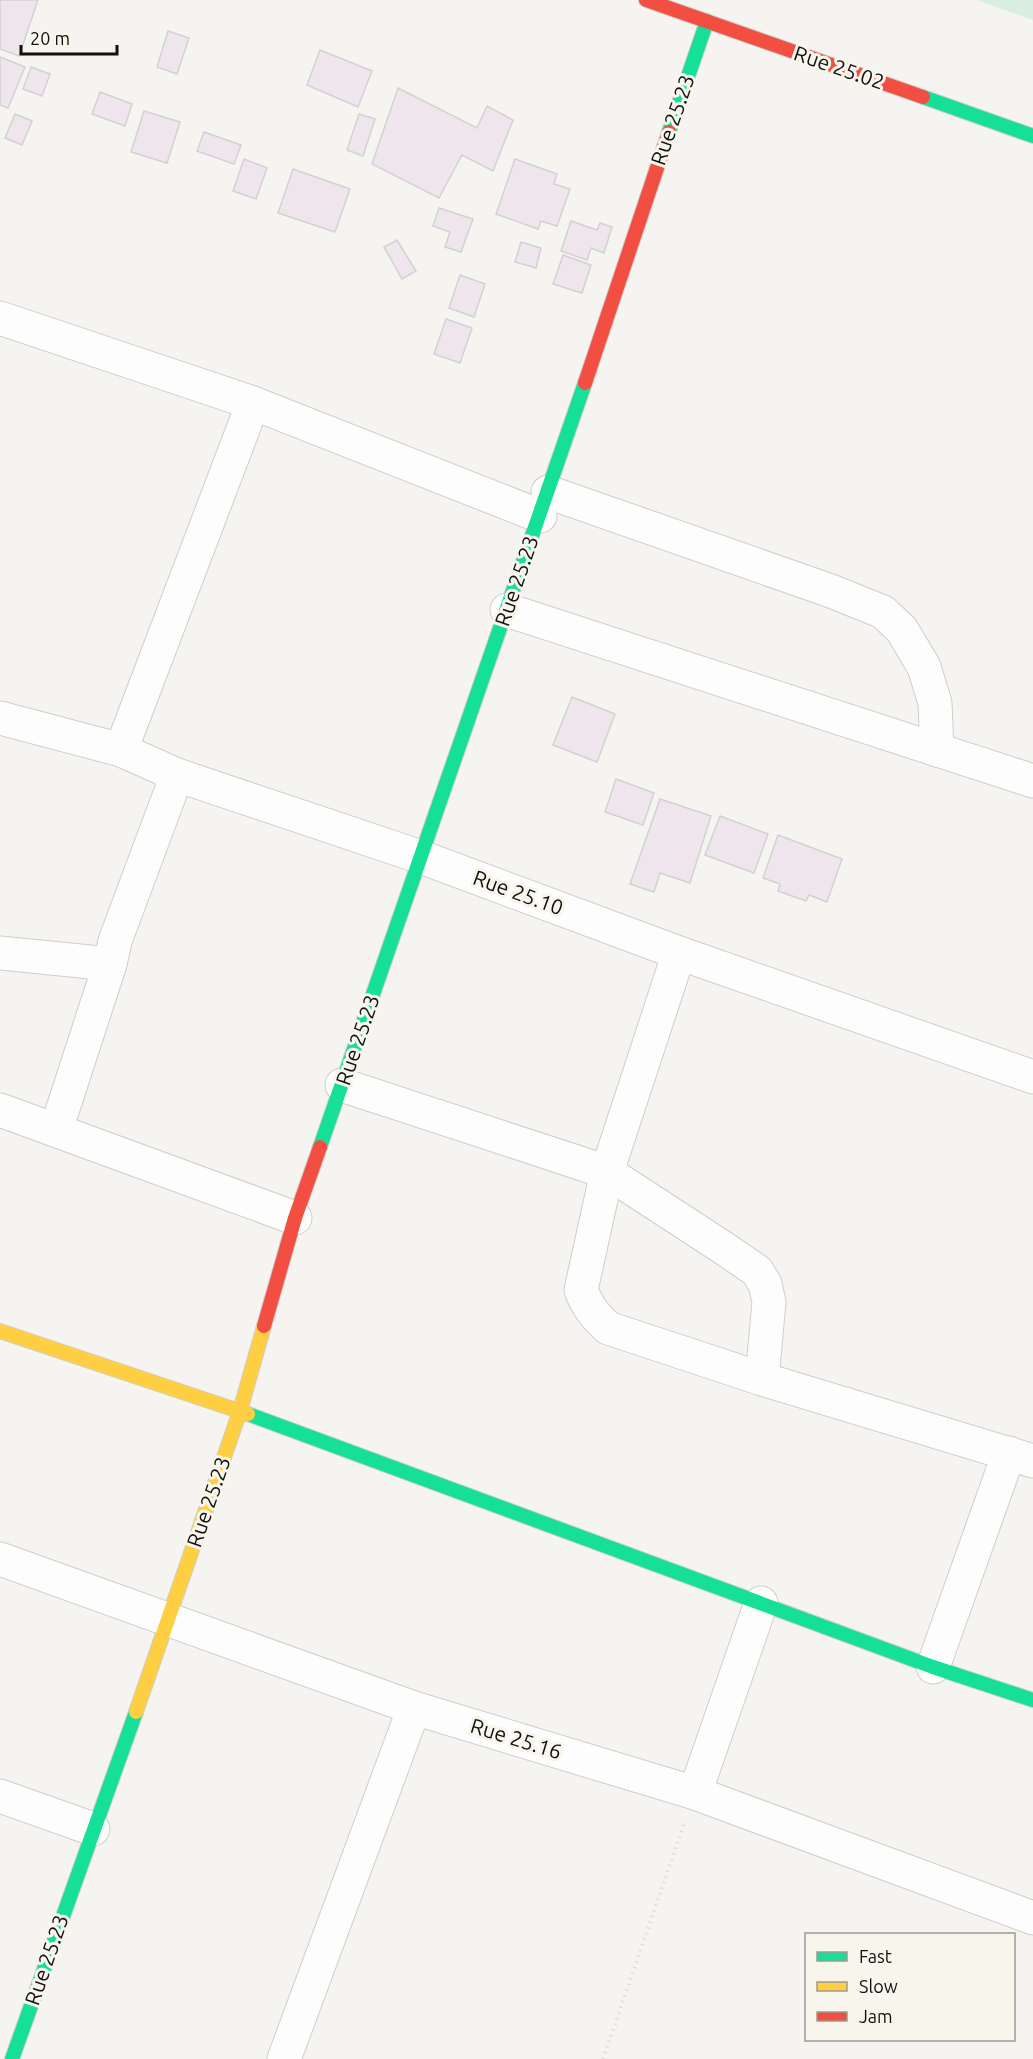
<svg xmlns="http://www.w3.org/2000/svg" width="1033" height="2059" font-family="Ubuntu,sans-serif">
<rect width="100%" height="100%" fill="#f5f4f0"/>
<path fill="#daeedf" d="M 976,0 L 1033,0 L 1033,20 Z"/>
<g fill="#eee5ed" stroke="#d3d2d2" stroke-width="1.5">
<path d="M 0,0 L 38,0 L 19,56 L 0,49 Z"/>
<path d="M 168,31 L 189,38 L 177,74 L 157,67 Z"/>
<path d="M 320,50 L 372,71 L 358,107 L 307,85 Z"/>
<path d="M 0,57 L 25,67 L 8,108 L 0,105 Z"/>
<path d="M 31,67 L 50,74 L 42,96 L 23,89 Z"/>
<path d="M 398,88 L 477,128 L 487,106 L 513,120 L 493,171 L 462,155 L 439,198 L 372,164 Z"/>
<path d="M 100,92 L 132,104 L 125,126 L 92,114 Z"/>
<path d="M 144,111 L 180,122 L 167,163 L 131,152 Z"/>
<path d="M 15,114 L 32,121 L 22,145 L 5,138 Z"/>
<path d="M 359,114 L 375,119 L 363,156 L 347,150 Z"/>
<path d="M 204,132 L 241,145 L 234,164 L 197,151 Z"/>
<path d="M 244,159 L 267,168 L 256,199 L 233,191 Z"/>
<path d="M 515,159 L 557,174 L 554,184 L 570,189 L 557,226 L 541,221 L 538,229 L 496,214 Z"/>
<path d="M 293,169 L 350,189 L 335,232 L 278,213 Z"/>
<path d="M 439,208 L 473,219 L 461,252 L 445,247 L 450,232 L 433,226 Z"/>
<path d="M 571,221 L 597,230 L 600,223 L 612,227 L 604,253 L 591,248 L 587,260 L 561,251 Z"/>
<path d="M 397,240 L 416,271 L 402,279 L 384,247 Z"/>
<path d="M 521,242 L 541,248 L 536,268 L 515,262 Z"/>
<path d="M 563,255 L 591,265 L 582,293 L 553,284 Z"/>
<path d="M 460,275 L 485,284 L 474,317 L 449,308 Z"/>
<path d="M 446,319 L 472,328 L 460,363 L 434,354 Z"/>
<path d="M 572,697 L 615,714 L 597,762 L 553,745 Z"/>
<path d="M 616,779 L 654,793 L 643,825 L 605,812 Z"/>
<path d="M 660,799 L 711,816 L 690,883 L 660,873 L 654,892 L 630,884 Z"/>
<path d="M 720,816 L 768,834 L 754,873 L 705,855 Z"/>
<path d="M 778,835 L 842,859 L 827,902 L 809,895 L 806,901 L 778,891 L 780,884 L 763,878 Z"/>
</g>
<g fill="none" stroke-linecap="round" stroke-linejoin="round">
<g stroke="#cfcecb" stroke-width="35">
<g id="street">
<path d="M 0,318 L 253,403 L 540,516"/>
<path d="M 548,492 L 831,591 L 883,612 L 902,630 L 924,667 L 935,703 L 937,750"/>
<path d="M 507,610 L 1033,781"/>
<path d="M 0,718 L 121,750 L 177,775 L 421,857 L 679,953 L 1033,1077"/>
<path d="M 121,750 L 253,403"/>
<path d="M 0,953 L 110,964"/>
<path d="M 679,953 L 607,1172 L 581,1290 C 587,1306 595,1316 608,1328 L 762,1379 L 1033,1461"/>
<path d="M 342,1085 L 607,1172 L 725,1249 L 757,1271 L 765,1284 L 769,1302 L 762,1379"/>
<path d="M 0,1110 L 295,1218"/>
<path d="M 56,1130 L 110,964 L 115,941 L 177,775"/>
<path d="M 0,1559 L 414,1708 L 695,1793 L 1033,1918"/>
<path d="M 933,1667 L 1009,1453"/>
<path d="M 695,1793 L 761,1603"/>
<path d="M 0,1796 L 93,1829"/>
<path d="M 284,2059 L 414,1708"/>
</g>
</g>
<g stroke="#cfcecb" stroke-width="16">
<g id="fast">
<path d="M 923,97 L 1033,136"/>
<path d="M 669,132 L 707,21"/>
<path d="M 320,1147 L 585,383"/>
<path d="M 248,1414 L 933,1667 L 1033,1700"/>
<path d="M 12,2059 L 136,1712"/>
</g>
</g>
<g stroke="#cfcecb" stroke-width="16">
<g id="slow">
<path d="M 0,1331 L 248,1414"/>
<path d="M 136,1712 L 240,1411 L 264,1326"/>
</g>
</g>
<g stroke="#cfcecb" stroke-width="16">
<g id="jam">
<path d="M 646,0 L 923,97"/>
<path d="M 585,383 L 669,132"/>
<path d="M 264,1326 L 295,1218 L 320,1147"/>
</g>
</g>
<path stroke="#dfdfdd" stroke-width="4" stroke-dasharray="1.5 4.5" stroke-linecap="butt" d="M 603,2059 L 684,1824"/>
<use href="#street" stroke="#fefdfd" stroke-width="33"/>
<use href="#fast" stroke="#16e098" stroke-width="14"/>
<use href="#slow" stroke="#ffcf43" stroke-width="14"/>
<use href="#jam" stroke="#f24e42" stroke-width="14"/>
</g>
<g text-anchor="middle" stroke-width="6" stroke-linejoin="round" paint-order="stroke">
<g font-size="21" fill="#12110e" stroke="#f8f5ed">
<text transform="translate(839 68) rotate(19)" y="7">Rue 25.02</text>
<text transform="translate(673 120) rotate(-71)" y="7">Rue 25.23</text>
<text transform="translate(517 581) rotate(-71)" y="7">Rue 25.23</text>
<text transform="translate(518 893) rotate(20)" y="7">Rue 25.10</text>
<text transform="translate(358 1040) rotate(-71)" y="7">Rue 25.23</text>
<text transform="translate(209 1502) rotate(-71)" y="7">Rue 25.23</text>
<text transform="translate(516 1739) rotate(17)" y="7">Rue 25.16</text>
<text transform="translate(47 1960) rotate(-71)" y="7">Rue 25.23</text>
</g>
</g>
<rect x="805" y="1933" width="210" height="108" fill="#f8f5ed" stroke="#9c9a94" stroke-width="1.5"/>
<rect x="817" y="1952" width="30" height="9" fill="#16e098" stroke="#9c9a94" stroke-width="1.5"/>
<text x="859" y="1963" font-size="18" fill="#12110e">Fast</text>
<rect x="817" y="1982" width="30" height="9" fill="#ffcf43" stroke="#9c9a94" stroke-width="1.5"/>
<text x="859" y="1993" font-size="18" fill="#12110e">Slow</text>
<rect x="817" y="2012" width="30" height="9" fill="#f24e42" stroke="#9c9a94" stroke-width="1.5"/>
<text x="859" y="2023" font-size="18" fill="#12110e">Jam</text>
<path d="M21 45v9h96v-9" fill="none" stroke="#12110e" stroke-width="3"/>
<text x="30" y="45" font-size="18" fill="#12110e" stroke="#f8f5ed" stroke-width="4.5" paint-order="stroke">20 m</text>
</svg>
